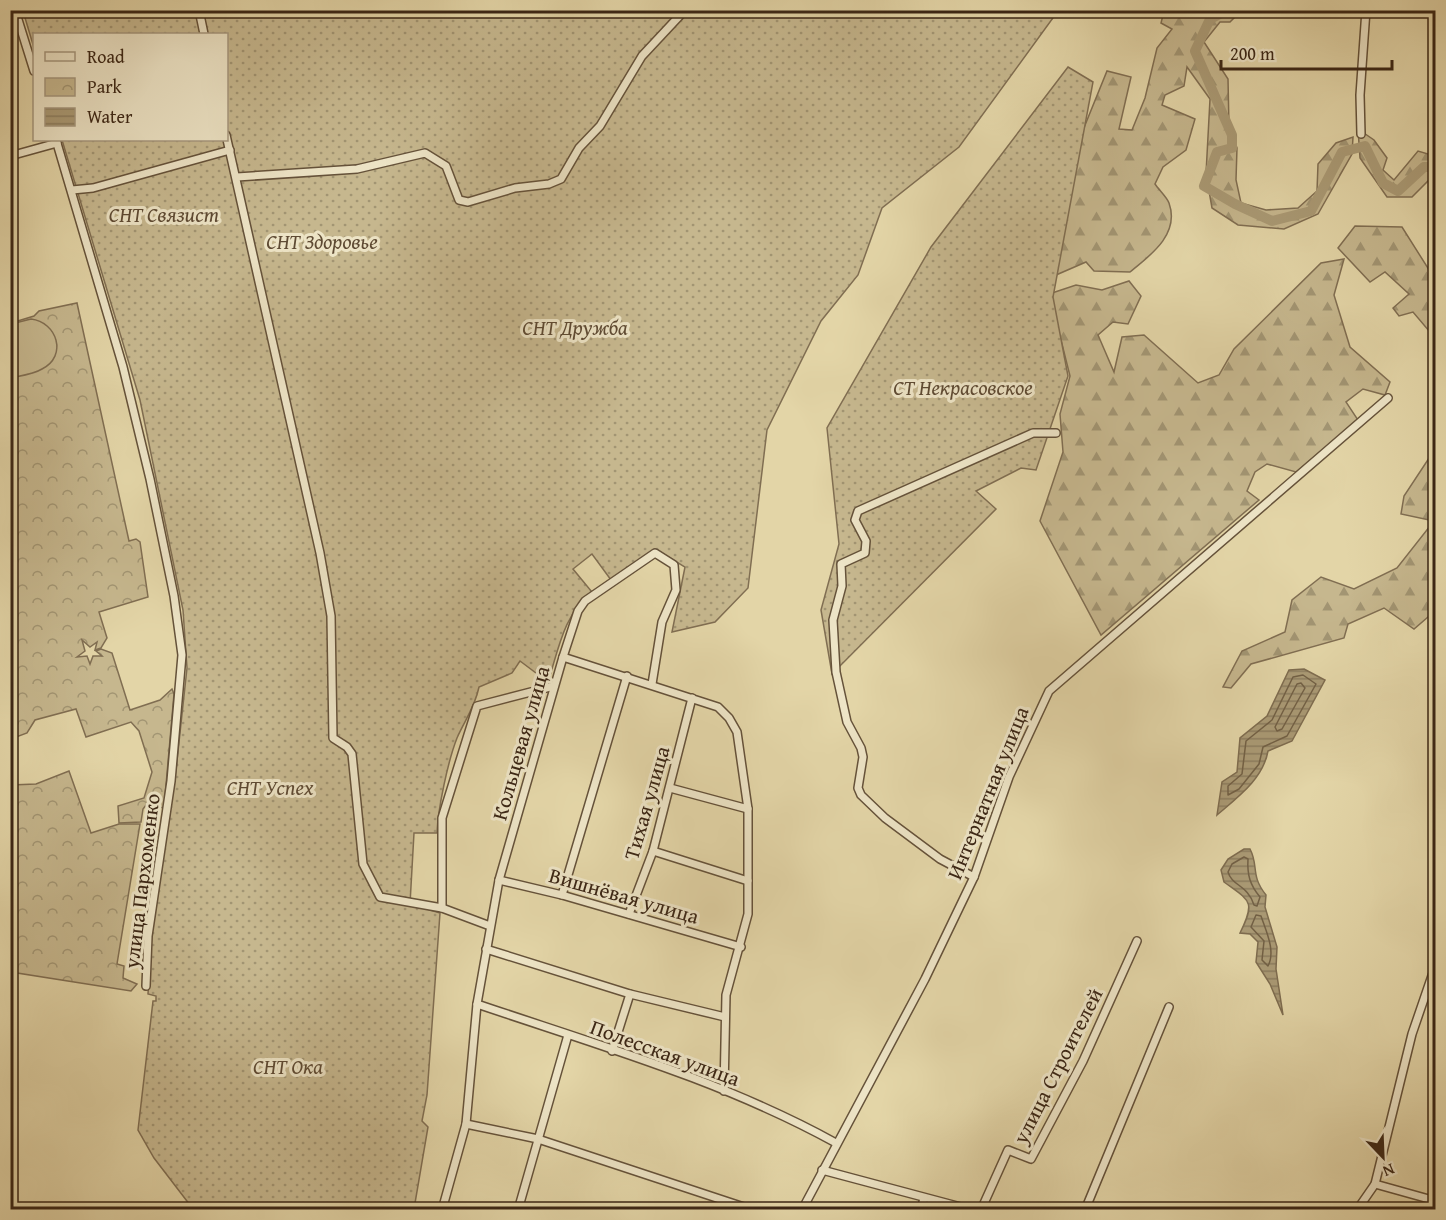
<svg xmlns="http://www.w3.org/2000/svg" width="1446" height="1220" font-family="'Gentium Book Plus',serif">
<defs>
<pattern id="forest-firs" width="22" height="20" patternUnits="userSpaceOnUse" patternTransform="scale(1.5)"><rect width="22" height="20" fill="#c6b78e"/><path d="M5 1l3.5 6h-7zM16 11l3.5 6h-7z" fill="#a29573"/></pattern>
<pattern id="park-crowns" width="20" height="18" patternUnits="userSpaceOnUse" patternTransform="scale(1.5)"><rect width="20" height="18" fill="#c6b78e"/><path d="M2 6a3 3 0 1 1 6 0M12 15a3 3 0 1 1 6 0" fill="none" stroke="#a29573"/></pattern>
<pattern id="garden-dots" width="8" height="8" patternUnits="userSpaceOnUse" patternTransform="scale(1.5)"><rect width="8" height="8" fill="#c6b78e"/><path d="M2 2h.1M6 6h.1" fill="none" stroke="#a29573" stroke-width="1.8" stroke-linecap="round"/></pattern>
<pattern id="water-rules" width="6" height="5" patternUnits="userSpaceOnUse" patternTransform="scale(1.5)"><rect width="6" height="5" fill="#aa9a75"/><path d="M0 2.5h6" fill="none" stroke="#8c7d5f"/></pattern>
</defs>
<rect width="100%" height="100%" fill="#e3d5a7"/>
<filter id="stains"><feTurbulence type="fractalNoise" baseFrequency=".00333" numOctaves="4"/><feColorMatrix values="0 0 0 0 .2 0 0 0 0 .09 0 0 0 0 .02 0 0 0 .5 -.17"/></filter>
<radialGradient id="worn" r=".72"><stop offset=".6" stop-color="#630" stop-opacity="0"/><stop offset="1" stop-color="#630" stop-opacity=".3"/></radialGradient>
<g fill="url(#forest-firs)" stroke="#806e52" stroke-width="1.5">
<path d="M 1164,11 L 1241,11 L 1230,22 L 1220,22 L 1204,42 L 1228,79 L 1229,127 L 1237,148 L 1236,180 L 1241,203 L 1266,210 L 1298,208 L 1317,191 L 1318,164 L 1336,143 L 1353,137 L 1352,154 L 1318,214 L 1284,229 L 1238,225 L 1212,208 L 1206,174 L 1210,99 L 1187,67 L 1184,86 L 1165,95 L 1162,105 L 1195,119 L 1186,150 L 1163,167 L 1155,184 C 1159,190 1167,197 1169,203 C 1180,234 1151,255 1130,272 L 1094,271 L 1086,262 L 1056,275 L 1042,259 L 1064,233 L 1051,209 L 1107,71 L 1131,77 L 1119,129 L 1132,130 L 1145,98 L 1157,48 L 1172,29 L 1161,23 Z"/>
<path d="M 1358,129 L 1374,140 L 1387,158 L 1383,170 L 1394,180 L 1418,151 L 1435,156 L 1435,180 L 1431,178 L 1412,197 L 1387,197 L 1360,158 Z"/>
<path d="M 1355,226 L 1402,227 L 1431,273 L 1435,276 L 1435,338 L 1413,312 L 1399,316 L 1393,308 L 1409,294 L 1385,272 L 1370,282 L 1338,248 Z"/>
<path d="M 1344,259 L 1334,295 L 1350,347 L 1390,382 L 1385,395 L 1363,389 L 1346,402 L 1358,420 L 1296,472 L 1267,464 L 1255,472 L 1247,491 L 1259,500 L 1101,635 L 1040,521 L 1063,452 L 1060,414 L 1070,376 L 1061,340 L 1043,296 L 1076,285 L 1102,290 L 1129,281 L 1141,296 L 1128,324 L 1113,322 L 1098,335 L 1114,372 L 1122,337 L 1144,335 L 1198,383 L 1219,375 L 1234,349 L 1321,263 Z"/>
<path d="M 1435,449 L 1435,611 L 1414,629 L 1384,608 L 1348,624 L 1344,638 L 1251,664 L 1231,688 L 1223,687 L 1242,651 L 1285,632 L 1292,600 L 1321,577 L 1354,589 L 1397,568 L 1434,521 L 1401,514 L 1404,496 Z"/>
</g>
<g fill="url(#park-crowns)" stroke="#806e52" stroke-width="1.5">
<path d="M 77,303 L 129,541 L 136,539 L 140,542 L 148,597 L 99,612 L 107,638 L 101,648 L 95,650 L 97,642 L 90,647 L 82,640 L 85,651 L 77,657 L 87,656 L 90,664 L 93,656 L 102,656 L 96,651 L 101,649 L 112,653 L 130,710 L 160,700 L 172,689 L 174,694 L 164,808 L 146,805 L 143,809 L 141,822 L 119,823 L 118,806 L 144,798 L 152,772 L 139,731 L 131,722 L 86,737 L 76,709 L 35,720 L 27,733 L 11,739 L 11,323 L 34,316 L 39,311 Z"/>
<path d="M 69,771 L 91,833 L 119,824 L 140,824 L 117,964 L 124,966 L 123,978 L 137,984 L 131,991 L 11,972 L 11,785 L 36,784 Z"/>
</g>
<g fill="url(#garden-dots)" stroke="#806e52" stroke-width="1.5">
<path d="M 23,11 L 1058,11 L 959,147 L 882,208 L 858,275 L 821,321 L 767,430 L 748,588 L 715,622 L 672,632 L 685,567 L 657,550 L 611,580 L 592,554 L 573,569 L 592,592 C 564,613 558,651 548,682 L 520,661 L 512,673 L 479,687 C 475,707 465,720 457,738 C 448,761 438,808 437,833 L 414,833 L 410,904 L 440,913 L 427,1095 L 422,1121 L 428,1127 L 414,1209 L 193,1209 L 154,1158 L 138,1130 L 153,1001 L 156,1001 L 156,996 L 148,994 L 152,930 L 176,770 L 187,668 L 183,610 L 140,400 L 62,140 L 226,140 L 226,34 L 34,34 L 34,48 Z"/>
<path d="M 1068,67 L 1093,82 L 1053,297 L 1068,376 L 1036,470 L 1021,468 L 976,491 L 996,509 L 832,674 L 821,610 L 839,544 L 827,428 L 931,247 Z"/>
</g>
<path fill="#c6b78e" stroke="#806e52" stroke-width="1.5" d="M 31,319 C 57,322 68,356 42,369 C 34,374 20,376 11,378 L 11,324 Z"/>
<g fill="url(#water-rules)" stroke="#7e6c4f" stroke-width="1.5">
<path d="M 1304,669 L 1325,680 L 1292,741 L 1268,751 C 1263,779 1238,797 1217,815 L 1222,782 L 1237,772 L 1240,738 L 1267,716 L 1289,670 Z"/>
<path d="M 1244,849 L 1250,849 C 1259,866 1250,875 1266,895 L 1265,907 L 1277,947 L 1276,969 L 1283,1015 L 1270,984 L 1256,962 L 1258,942 L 1250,934 L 1240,933 C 1256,901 1250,901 1224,882 L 1221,870 L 1228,859 Z"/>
</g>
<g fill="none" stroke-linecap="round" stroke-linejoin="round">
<g stroke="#726045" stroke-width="1.5">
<path d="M 1303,675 L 1316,684 L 1287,736 L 1263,747 L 1259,764 L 1239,789 L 1228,795 L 1228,786 L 1242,774 L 1246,741 L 1272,720 L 1293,677 Z"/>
<path d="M 1301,683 L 1305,688 L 1282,729 L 1277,731 L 1275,727 L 1297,684 Z"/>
<path d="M 1244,857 L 1248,859 C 1247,875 1250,885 1260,897 L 1257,906 L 1254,905 C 1248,885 1232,886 1228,872 L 1232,864 Z"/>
<path d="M 1256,915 L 1261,916 C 1266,931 1276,951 1268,966 L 1262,960 L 1264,941 L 1251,927 Z"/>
</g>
<path stroke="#aa9a75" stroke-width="10" d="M 1227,10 L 1210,19 L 1195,51 L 1232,135 L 1232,148 L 1217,152 L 1204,186 L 1235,204 L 1272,221 L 1311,211 L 1342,152 L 1365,146 L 1383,183 L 1398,191 L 1424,167 L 1436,167"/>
<g stroke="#65523a" stroke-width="10">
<g id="minor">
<path d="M 15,10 L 34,71"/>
<path d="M 199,10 L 204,34"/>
<path d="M 1361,134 L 1360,95 L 1366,10"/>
<path d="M 226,135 L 320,553 L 331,616 L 333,738 L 347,747 L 352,754 L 363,864 L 380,897 L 442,908 L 490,926"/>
<path d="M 56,140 L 123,367 L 150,479 L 174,596 L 182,655 L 171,781 L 148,936 L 146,986"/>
<path d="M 10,156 L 57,143"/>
<path d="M 237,177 L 357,169 L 425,153 L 446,166 L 459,200 L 468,202 L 515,188 L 549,184 L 561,179 L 579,148 L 600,126 L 642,56 L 685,10"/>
<path d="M 72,190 L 93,188 L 230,150"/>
<path d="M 563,657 L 578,611 L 585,601 L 655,553 L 674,565 L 676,590 L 662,622 L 652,684"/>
<path d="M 670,788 L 748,809"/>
<path d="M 653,851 L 748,881"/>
<path d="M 974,877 L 940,859 L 885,818 L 861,795 L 858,788 L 863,757 L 861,748 L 847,722 L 836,672 L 833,620 L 842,586 L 841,564 L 865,553 L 866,541 L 855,520 L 858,511 L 1033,433 L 1056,433"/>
<path d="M 499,880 L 562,895 L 741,947"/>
<path d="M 562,895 L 627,676"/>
<path d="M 442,908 L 442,818 L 477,706 L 554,686"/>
<path d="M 629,914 L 653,851 L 692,698"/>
<path d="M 486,949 L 630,994 L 725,1017"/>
<path d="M 477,1004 C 598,1045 724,1081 836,1143"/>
<path d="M 612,1051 L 630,994"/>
<path d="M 466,1124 L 538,1139 L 753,1210"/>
<path d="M 822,1170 L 972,1210"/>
<path d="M 1375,1184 L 1436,1201"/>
<path d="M 442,1210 L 466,1124 L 477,1004 L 499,880 L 563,657 L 718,707 L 729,718 L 737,732 L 748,809 L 748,914 L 726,995 L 724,1091"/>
<path d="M 518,1210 L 568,1035"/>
<path d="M 802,1210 L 925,979 L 974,877 L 1009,777 L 1049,691 L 1388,398"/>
<path d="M 921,1210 L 924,1198"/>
<path d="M 981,1210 L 1008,1150 L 1031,1159 L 1083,1061 L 1137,941"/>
<path d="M 1085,1210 L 1169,1007"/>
<path d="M 1357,1210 L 1375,1184 L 1412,1034 L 1436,964"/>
</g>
</g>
<use href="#minor" stroke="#ede4c6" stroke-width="7"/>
</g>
<g text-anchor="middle" stroke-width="6" stroke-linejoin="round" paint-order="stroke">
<g font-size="21" font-style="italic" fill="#5e4a33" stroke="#ede4c6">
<text x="164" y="222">СНТ Связист</text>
<text x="322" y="249">СНТ Здоровье</text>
<text x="575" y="335">СНТ Дружба</text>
<text x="963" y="395">СТ Некрасовское</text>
<text x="270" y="795">СНТ Успех</text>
<text x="288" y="1074">СНТ Ока</text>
</g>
<g font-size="21" fill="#3b2615" stroke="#ede4c6">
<text transform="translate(521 743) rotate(-74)" y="7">Кольцевая улица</text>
<text transform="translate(988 793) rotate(-68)" y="7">Интернатная улица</text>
<text transform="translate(647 803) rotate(-74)" y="7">Тихая улица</text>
<text transform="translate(142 881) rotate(-83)" y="7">улица Пархоменко</text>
<text transform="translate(624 896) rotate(16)" y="7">Вишнёвая улица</text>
<text transform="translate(665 1053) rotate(20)" y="7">Полесская улица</text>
<text transform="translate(1058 1066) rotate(-63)" y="7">улица Строителей</text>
</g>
</g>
<rect width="1446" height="1220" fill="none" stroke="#e3d5a7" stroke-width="36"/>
<rect x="12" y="12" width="1422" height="1196" fill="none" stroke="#3b2615" stroke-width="3"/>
<rect x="18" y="18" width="1410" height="1184" fill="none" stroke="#3b2615" stroke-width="1.5"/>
<rect x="33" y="33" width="195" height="108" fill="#ede4c6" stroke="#a6987f" stroke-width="1.5"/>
<rect x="45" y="52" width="30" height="9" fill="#ede4c6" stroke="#a6987f" stroke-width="1.5"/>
<text x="87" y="63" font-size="18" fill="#3b2615">Road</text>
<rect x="45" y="78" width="30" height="18" fill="url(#park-crowns)" stroke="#a6987f" stroke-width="1.5"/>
<text x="87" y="93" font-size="18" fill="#3b2615">Park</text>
<rect x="45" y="108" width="30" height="18" fill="url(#water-rules)" stroke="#a6987f" stroke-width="1.5"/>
<text x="87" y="123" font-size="18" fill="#3b2615">Water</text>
<g transform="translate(1383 1157) rotate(157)" stroke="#ede4c6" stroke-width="4.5" paint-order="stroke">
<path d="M0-4.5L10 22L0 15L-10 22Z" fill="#3b2615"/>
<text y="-9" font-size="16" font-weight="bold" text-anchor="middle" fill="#3b2615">N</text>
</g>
<path d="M1221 60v9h171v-9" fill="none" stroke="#3b2615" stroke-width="3"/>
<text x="1230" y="60" font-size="18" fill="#3b2615" stroke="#ede4c6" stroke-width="4.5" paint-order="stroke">200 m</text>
<rect width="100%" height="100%" filter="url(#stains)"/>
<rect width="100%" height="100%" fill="url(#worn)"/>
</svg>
